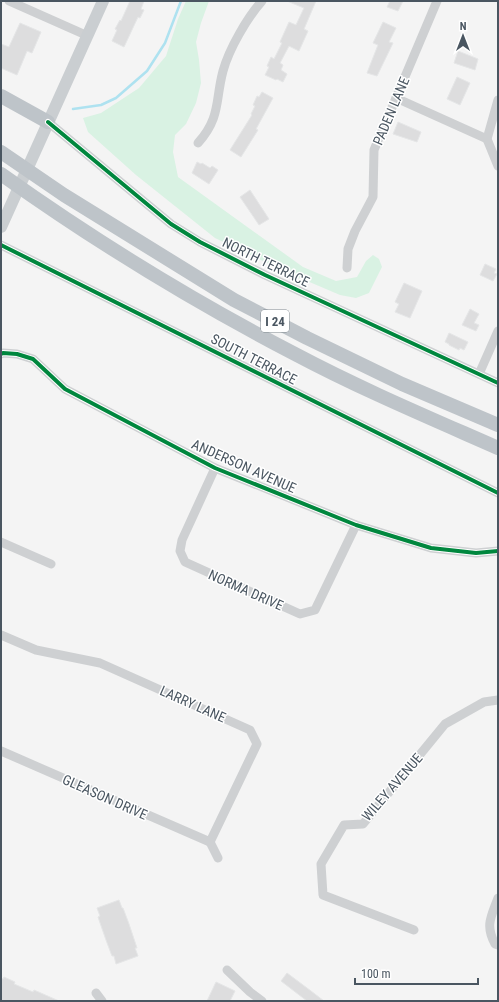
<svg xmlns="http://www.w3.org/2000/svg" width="499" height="1002" font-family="'Roboto Condensed',sans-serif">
<rect width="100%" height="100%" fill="#f4f4f4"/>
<path fill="#d9f2e3" d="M 186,1 L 209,1 L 201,23 L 196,42 L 199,60 L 201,83 L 196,103 L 186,124 L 175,135 L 173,152 L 178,177 L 303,267 L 336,281 L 357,277 L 366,261 L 373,255 L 379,259 L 382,267 L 369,293 L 356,298 L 340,295 L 286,272 L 215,238 L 136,175 L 88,132 L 83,118 L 101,113 L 139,88 L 166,56 L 178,19 Z"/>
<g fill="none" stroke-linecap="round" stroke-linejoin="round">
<path stroke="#aee2f0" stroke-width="2.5" d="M 73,109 L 101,105 L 116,98 L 147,71 L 165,43 L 181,1"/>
</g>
<g fill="#ddddde" stroke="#e5e6e7">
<path d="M 130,1 L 144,1 L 141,9 L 144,10 L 140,18 L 138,17 L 124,47 L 112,41 L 117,30 L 115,29 L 120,20 L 121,21 Z"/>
<path d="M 287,1 L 316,1 L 304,29 L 308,31 L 299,51 L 289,46 L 280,63 L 283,65 L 281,70 L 287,74 L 283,82 L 277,79 L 276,80 L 265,75 L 269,67 L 267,66 L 271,57 L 274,59 L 282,43 L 280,42 L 289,22 L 296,25 L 304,8 Z"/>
<path d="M 390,1 L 403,1 L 398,11 L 387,7 Z"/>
<path d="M 383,22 L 396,28 L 389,42 L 393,43 L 377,76 L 367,73 L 378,45 L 373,43 Z"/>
<path d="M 20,23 L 41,32 L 32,53 L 27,51 L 17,75 L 1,68 L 1,44 L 9,47 Z"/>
<path d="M 458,51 L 478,59 L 475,70 L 454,63 Z"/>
<path d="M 457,77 L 470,83 L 460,105 L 447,99 Z"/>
<path d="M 262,92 L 273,98 L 256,129 L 258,130 L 241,157 L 230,150 L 252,115 L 251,114 L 255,106 L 253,105 L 257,96 L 259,97 Z"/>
<path d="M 398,122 L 421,132 L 417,142 L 393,134 Z"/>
<path d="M 197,162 L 201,164 L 202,163 L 210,168 L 212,166 L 218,170 L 209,184 L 192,173 Z"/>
<path d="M 250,190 L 269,219 L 259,225 L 240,197 Z"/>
<path d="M 485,264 L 496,269 L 494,273 L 497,274 L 493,281 L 480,275 Z"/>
<path d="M 404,283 L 422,291 L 410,318 L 395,312 L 399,304 L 395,302 Z"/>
<path d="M 470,309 L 479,314 L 474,323 L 479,325 L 476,331 L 462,325 Z"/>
<path d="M 449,333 L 468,342 L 464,350 L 460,348 L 459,350 L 449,345 L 449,344 L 445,342 Z"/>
<path d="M 119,900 L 122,908 L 123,908 L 129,924 L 137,948 L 135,948 L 138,956 L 116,964 L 114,956 L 112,956 L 106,940 L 98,917 L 100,916 L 97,908 Z"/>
<path d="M 287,973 L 311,991 L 324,1001 L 307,1001 L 281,981 Z"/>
<path d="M 4,977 L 15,982 L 14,984 L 33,992 L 34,990 L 59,1001 L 1,1001 L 1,978 L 3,979 Z"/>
<path d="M 216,982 L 235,991 L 230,1001 L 207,1001 Z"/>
</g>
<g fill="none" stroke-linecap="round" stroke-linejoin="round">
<g stroke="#ced0d2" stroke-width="9">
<path d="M 9,1 L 88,36"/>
<path d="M 396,98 L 487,139"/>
<path d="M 498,100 L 487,139 L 498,166"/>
<path d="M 48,122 L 171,224 L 200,242 L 265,275 L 498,383"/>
<path d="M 198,143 C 221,117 215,101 223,71 C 229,49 247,18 262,1"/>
<path d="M 1,245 L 498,493"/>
<path d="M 347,268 L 348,249 L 355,231 L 373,197 L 374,150 L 437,1"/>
<path d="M 1,354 L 3,353 L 17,354 L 33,359 L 65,389 L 215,468 L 356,525 L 431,548 L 476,553 L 498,551"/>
<path d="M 479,374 L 498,331"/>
<path d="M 215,468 L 182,540 L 180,551 L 185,562 L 300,614 L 315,610 L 356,525"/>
<path d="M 1,542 L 51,564"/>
<path d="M 1,635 L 36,650 L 100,663 L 250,730 L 257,744 L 210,842 L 218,858"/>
<path d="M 1,751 L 210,842"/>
<path d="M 498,898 C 491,917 485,925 495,944 L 498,945"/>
<path d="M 414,930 L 323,895 L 321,864 L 344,825 L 363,824 L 445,724 L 484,702 L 498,700"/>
<path d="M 227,970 L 250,992 L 262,1001"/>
<path d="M 96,993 L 102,1001"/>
</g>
<path stroke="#caced1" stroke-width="12" d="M 1,227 L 103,1"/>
<g stroke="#bec4c9" stroke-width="14">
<path d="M 1,96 L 48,122"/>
<path d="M 1,152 L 64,195 L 234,300 L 307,338 L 402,384 L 498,425"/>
<path d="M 1,174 C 95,241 193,301 295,354 C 361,389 430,418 498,448"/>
</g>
<g stroke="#fff" stroke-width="6">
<g id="cycleway">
<path d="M 48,122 L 171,224 L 200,242 L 265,275 L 498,383"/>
<path d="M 1,245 L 498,493"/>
<path d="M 1,354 L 3,353 L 17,354 L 33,359 L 65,389 L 215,468 L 356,525 L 431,548 L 476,553 L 498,551"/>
</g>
</g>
<use href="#cycleway" stroke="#00873e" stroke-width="4"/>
</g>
<g text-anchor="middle" stroke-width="3" stroke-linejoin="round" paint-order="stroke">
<rect fill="#fff" stroke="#808990" stroke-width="1" x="261" y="310" width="28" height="22" rx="3"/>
<g font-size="13" font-weight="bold" fill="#4a5661">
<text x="275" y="326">I 24</text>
</g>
<g font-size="14" fill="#4a5661" stroke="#fff">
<text transform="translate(391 111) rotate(-67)" y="5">PADEN LANE</text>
<text transform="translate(266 262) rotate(26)" y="5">NORTH TERRACE</text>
<text transform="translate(254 359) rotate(27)" y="5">SOUTH TERRACE</text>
<text transform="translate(244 466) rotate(24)" y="5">ANDERSON AVENUE</text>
<text transform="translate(246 590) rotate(24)" y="5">NORMA DRIVE</text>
<text transform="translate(193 704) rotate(24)" y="5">LARRY LANE</text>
<text transform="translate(392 787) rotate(-49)" y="5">WILEY AVENUE</text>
<text transform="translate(105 797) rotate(24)" y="5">GLEASON DRIVE</text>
</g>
</g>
<rect width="499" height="1002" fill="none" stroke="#4a5661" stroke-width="4"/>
<g transform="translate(463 36)" stroke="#ffffff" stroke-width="3" paint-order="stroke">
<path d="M0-3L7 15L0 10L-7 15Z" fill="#4a5661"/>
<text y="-6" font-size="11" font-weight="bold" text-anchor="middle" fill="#4a5661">N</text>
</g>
<path d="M355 978v6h123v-6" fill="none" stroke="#4a5661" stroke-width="2"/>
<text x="361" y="978" font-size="12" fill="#4a5661" stroke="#ffffff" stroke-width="3" paint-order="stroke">100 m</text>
</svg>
